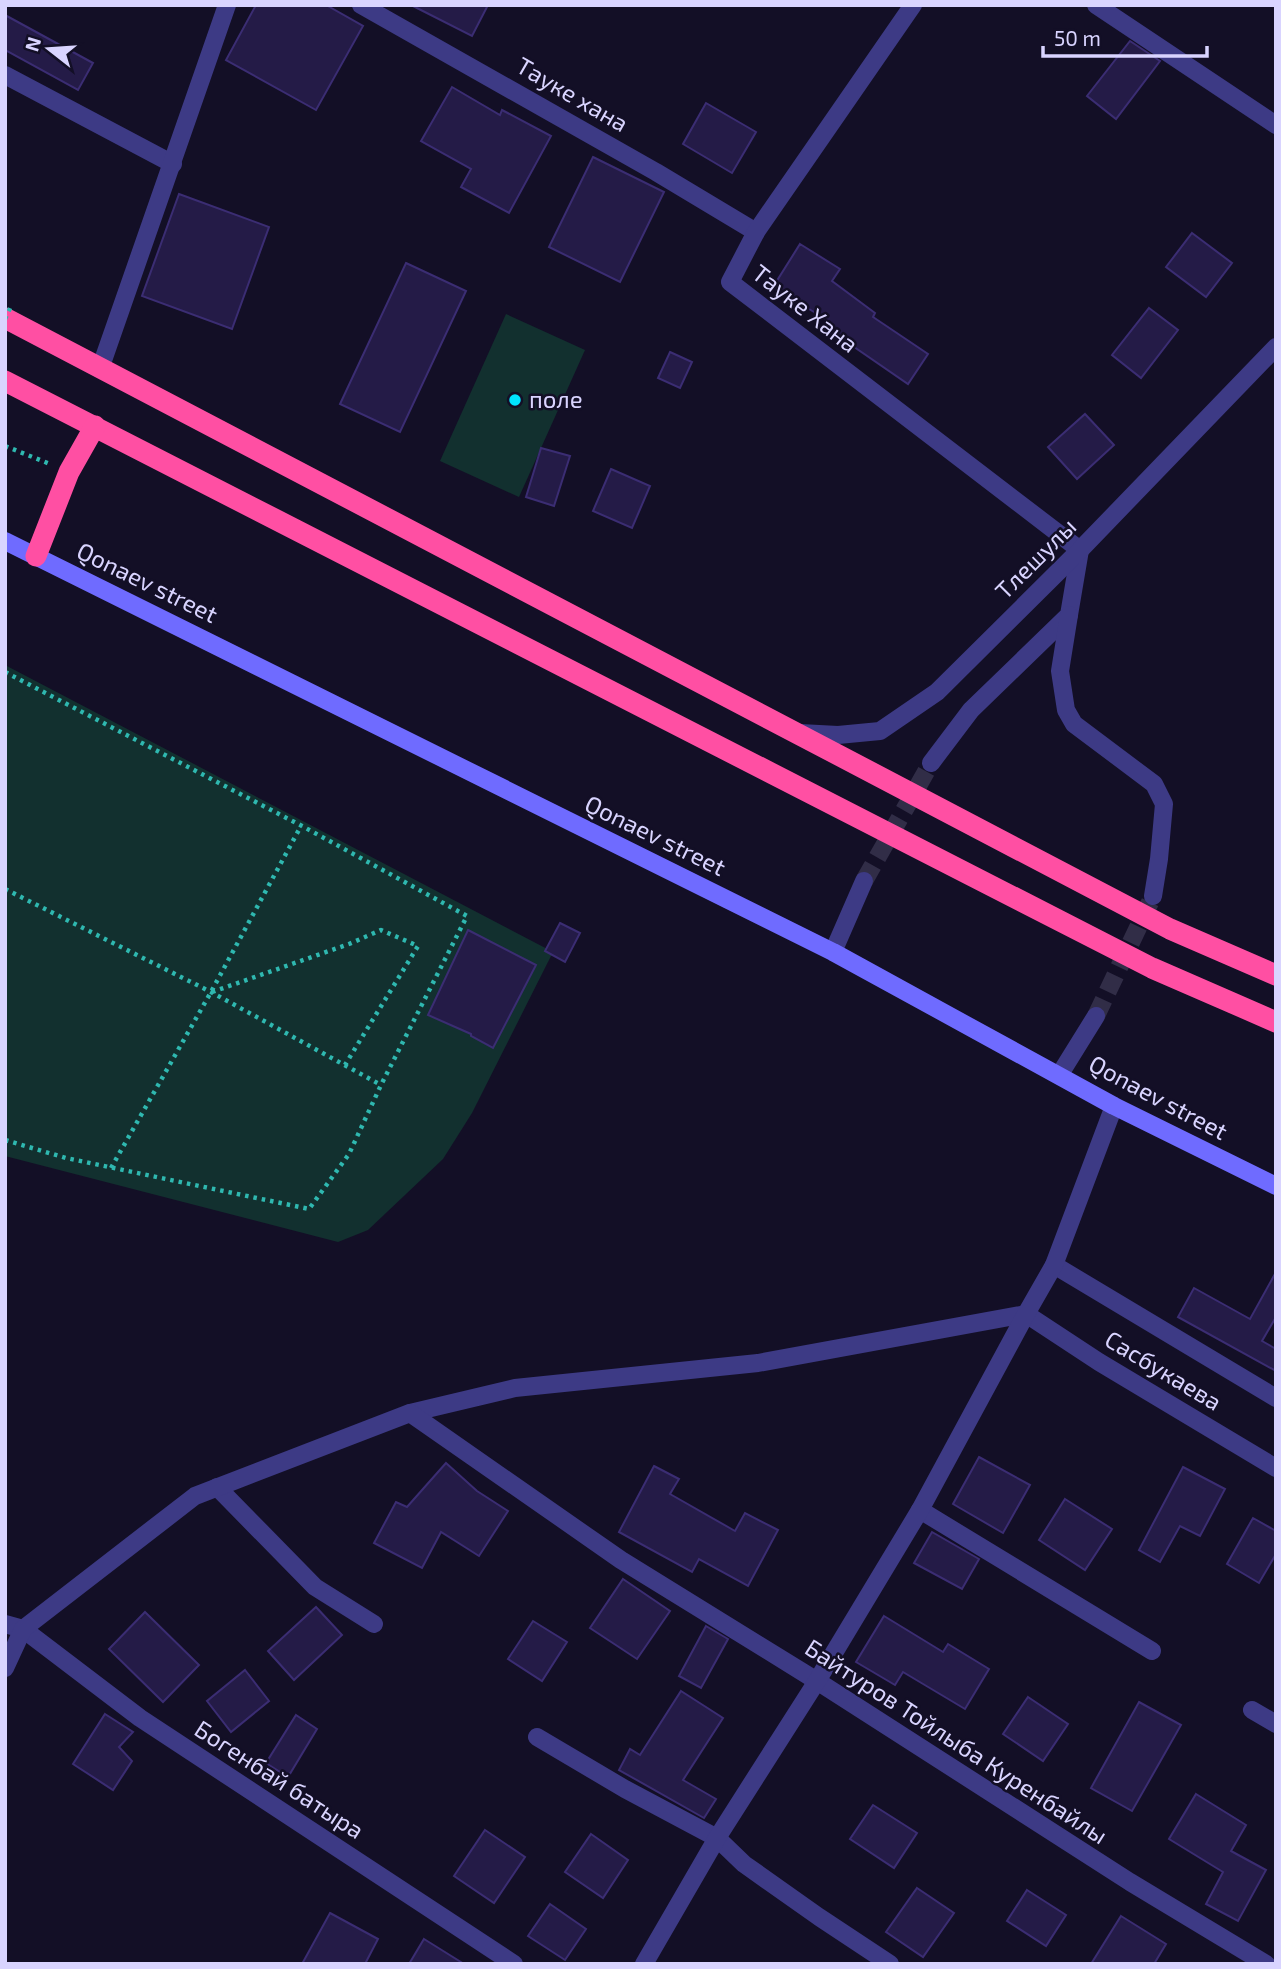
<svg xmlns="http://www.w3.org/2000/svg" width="1281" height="1969" font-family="'Exo 2',sans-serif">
<rect width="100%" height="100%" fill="#130f26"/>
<g fill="#12302f">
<path d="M 506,314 L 585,350 L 519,497 L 440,461 Z"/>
<path d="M 5,665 L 553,952 L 472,1113 L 443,1159 L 368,1230 L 338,1242 L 5,1156 Z"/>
</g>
<g fill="#241b47" stroke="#3b2d73" stroke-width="2">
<path d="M 256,5 L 326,5 L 363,26 L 316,110 L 226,60 Z"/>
<path d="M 411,5 L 488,5 L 472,36 Z"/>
<path d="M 5,15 L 93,63 L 78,90 L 5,50 Z"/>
<path d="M 1130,41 L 1160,61 L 1116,119 L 1087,96 Z"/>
<path d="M 452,87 L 500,115 L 502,110 L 551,136 L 509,213 L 461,187 L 471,169 L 421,141 Z"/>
<path d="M 706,103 L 756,132 L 732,173 L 683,144 Z"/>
<path d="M 593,157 L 664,192 L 620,282 L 549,247 Z"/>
<path d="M 179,194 L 269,227 L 232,329 L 142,296 Z"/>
<path d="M 1192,233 L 1232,263 L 1206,297 L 1166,267 Z"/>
<path d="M 800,244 L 840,269 L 832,281 L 875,313 L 873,317 L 928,354 L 908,384 L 828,329 L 832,323 L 773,287 Z"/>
<path d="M 406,263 L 466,291 L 400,432 L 340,404 Z"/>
<path d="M 1149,308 L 1178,330 L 1141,378 L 1112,355 Z"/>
<path d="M 670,352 L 692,362 L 680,388 L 658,378 Z"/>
<path d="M 1085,414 L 1114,445 L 1077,479 L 1048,447 Z"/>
<path d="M 541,448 L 570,456 L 554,506 L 526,497 Z"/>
<path d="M 611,469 L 650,486 L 632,528 L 593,511 Z"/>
<path d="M 560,923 L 580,933 L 565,962 L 545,951 Z"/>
<path d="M 468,930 L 536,965 L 493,1048 L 471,1036 L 471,1034 L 428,1015 Z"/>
<path d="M 1276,1272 L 1276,1317 L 1262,1341 L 1276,1349 L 1276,1371 L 1178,1317 L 1194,1288 L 1250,1319 Z"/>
<path d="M 979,1457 L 1030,1485 L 1003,1533 L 953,1504 Z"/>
<path d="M 446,1463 L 477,1491 L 508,1511 L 479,1556 L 441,1532 L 422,1568 L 374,1543 L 396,1502 L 407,1507 Z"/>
<path d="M 654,1466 L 679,1479 L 670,1494 L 735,1531 L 745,1513 L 778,1530 L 748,1586 L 699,1559 L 692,1572 L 619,1532 Z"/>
<path d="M 1183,1467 L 1225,1489 L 1200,1536 L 1180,1526 L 1160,1562 L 1139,1550 Z"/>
<path d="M 1065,1499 L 1112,1529 L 1085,1570 L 1039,1540 Z"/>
<path d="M 1253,1518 L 1276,1531 L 1276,1554 L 1259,1583 L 1227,1564 Z"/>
<path d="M 932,1532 L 979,1559 L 962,1589 L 914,1563 Z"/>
<path d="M 623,1579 L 670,1611 L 637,1659 L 590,1628 Z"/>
<path d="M 316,1607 L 342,1635 L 294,1680 L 268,1651 Z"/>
<path d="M 145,1612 L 199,1665 L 163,1702 L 109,1649 Z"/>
<path d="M 884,1616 L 943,1652 L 948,1644 L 989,1669 L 965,1709 L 903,1672 L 895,1685 L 856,1662 Z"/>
<path d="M 533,1621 L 567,1642 L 542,1681 L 508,1659 Z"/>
<path d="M 706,1626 L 728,1639 L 701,1688 L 679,1676 Z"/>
<path d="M 245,1670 L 269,1701 L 231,1732 L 207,1701 Z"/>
<path d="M 681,1691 L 723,1718 L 683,1780 L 716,1799 L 704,1818 L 619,1770 L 630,1749 L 640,1755 Z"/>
<path d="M 1028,1697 L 1068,1724 L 1043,1761 L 1003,1734 Z"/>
<path d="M 1139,1702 L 1181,1725 L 1132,1811 L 1091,1788 Z"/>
<path d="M 105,1714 L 133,1732 L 119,1747 L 132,1761 L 113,1790 L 73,1764 Z"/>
<path d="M 296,1715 L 317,1729 L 288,1777 L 266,1763 Z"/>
<path d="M 1196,1794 L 1246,1825 L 1231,1851 L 1266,1870 L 1238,1921 L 1206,1904 L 1223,1872 L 1169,1839 Z"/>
<path d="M 873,1805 L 917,1833 L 894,1868 L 850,1839 Z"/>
<path d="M 485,1830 L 525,1857 L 494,1903 L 454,1876 Z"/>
<path d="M 591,1834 L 628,1860 L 603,1898 L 565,1872 Z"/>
<path d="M 917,1888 L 954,1913 L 923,1957 L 886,1932 Z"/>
<path d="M 1027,1890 L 1066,1915 L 1046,1946 L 1007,1921 Z"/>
<path d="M 550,1904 L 586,1929 L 565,1960 L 528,1936 Z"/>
<path d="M 330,1913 L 378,1939 L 365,1964 L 302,1964 Z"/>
<path d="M 1121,1916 L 1166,1944 L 1154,1964 L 1091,1964 Z"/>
<path d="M 424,1939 L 464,1964 L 409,1964 Z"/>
</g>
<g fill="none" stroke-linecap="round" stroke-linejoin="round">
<g stroke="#312d47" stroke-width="18" stroke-dasharray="18 9" stroke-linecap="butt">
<path d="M 864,881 L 931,763"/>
<path d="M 1096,1016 L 1153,896"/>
</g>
<g stroke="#2fb8b0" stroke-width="4.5" stroke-dasharray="3.5 5" stroke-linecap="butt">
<path d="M 5,446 L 50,464"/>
<path d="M 5,672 L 302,826 L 467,916 L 381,1085 L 349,1154 L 309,1209 L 66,1158 L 5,1140"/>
<path d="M 5,889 L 211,992 L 381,1085"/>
<path d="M 212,992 L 349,944 L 381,930 L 418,946 L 345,1065"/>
<path d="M 111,1168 L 211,992 L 301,826"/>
</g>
<g stroke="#3d3a85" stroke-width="18">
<path d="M 361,5 L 656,172 L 756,232"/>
<path d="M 913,5 L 756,232 L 730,282 L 1080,550 L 1069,615 L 971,710 L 931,763"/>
<path d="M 1096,5 L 1276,125"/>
<path d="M 5,75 L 173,164"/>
<path d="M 100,369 L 227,5"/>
<path d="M 1069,615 L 1060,671 L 1066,710 L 1074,724 L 1154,784 L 1164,804 L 1159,859 L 1153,896"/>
<path d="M 800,733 L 838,735 L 880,731 L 937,692 L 1080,550 L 1276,347"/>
<path d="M 833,952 L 864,881"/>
<path d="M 1060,1074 L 1096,1016"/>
<path d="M 1054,1265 L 1276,1398"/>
<path d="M 410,1413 L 515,1388 L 758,1363 L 1026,1314 L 1099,1362 L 1276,1468"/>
<path d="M 217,1487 L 315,1587 L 374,1624"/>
<path d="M 920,1510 L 1152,1651"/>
<path d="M 5,1624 L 23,1629 L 140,1718 L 514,1964"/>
<path d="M 5,1668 L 23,1629 L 195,1496 L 410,1413 L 621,1560 L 817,1681 L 1130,1882 L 1266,1964"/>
<path d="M 1252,1710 L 1276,1724"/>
<path d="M 537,1737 L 625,1789 L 717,1838 L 744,1864 L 819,1917 L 890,1964"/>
<path d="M 644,1964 L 717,1838 L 817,1681 L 920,1510 L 1026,1314 L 1054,1265 L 1114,1106"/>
</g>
<path stroke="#6f6bff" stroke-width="18" d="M 5,541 L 833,952 L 1114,1106 L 1276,1186"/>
<g stroke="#ff4fa3" stroke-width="21">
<path d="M 5,318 L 1170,929 L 1276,975"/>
<path d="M 5,381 L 1152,968 L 1276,1022"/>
<path d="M 36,556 L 69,472 L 95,426"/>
</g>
<path stroke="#2fb8b0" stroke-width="4.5" stroke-dasharray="3.5 5" stroke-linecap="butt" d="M 5,319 L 12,304"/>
</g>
<circle fill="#00e5ff" stroke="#130f26" stroke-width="2.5" cx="515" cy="400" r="7"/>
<g text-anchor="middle" stroke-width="5" stroke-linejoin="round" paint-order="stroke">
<g font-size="24" fill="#d9d4ff" stroke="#130f26">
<text transform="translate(572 95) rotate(30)" y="8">Тауке хана</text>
<text transform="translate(805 309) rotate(38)" y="8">Тауке Хана</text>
<text transform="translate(1036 559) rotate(-45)" y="8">Тлешулы</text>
<text transform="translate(147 583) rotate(26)" y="8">Qonaev street</text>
<text transform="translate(655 836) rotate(26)" y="8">Qonaev street</text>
<text transform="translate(1158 1098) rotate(28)" y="8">Qonaev street</text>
<text transform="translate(1163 1371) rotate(31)" y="8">Сасбукаева</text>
<text transform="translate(956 1742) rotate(33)" y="8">Байтуров Тойлыба Куренбайлы</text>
<text transform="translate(279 1780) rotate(33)" y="8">Богенбай батыра</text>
</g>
<g font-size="24" fill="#d9d4ff" stroke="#130f26" text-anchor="start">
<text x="529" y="408">поле</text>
</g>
</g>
<rect width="1281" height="1969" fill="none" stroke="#d9d4ff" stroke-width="14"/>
<g transform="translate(49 49) rotate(287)" stroke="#130f26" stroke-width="5" paint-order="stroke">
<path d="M0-5L12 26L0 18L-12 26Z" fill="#d9d4ff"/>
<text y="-10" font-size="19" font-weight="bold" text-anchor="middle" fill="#d9d4ff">N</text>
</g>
<path d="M1043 46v10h164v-10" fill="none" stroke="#d9d4ff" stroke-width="3.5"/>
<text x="1054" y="46" font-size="21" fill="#d9d4ff" stroke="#130f26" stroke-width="5" paint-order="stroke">50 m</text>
</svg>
